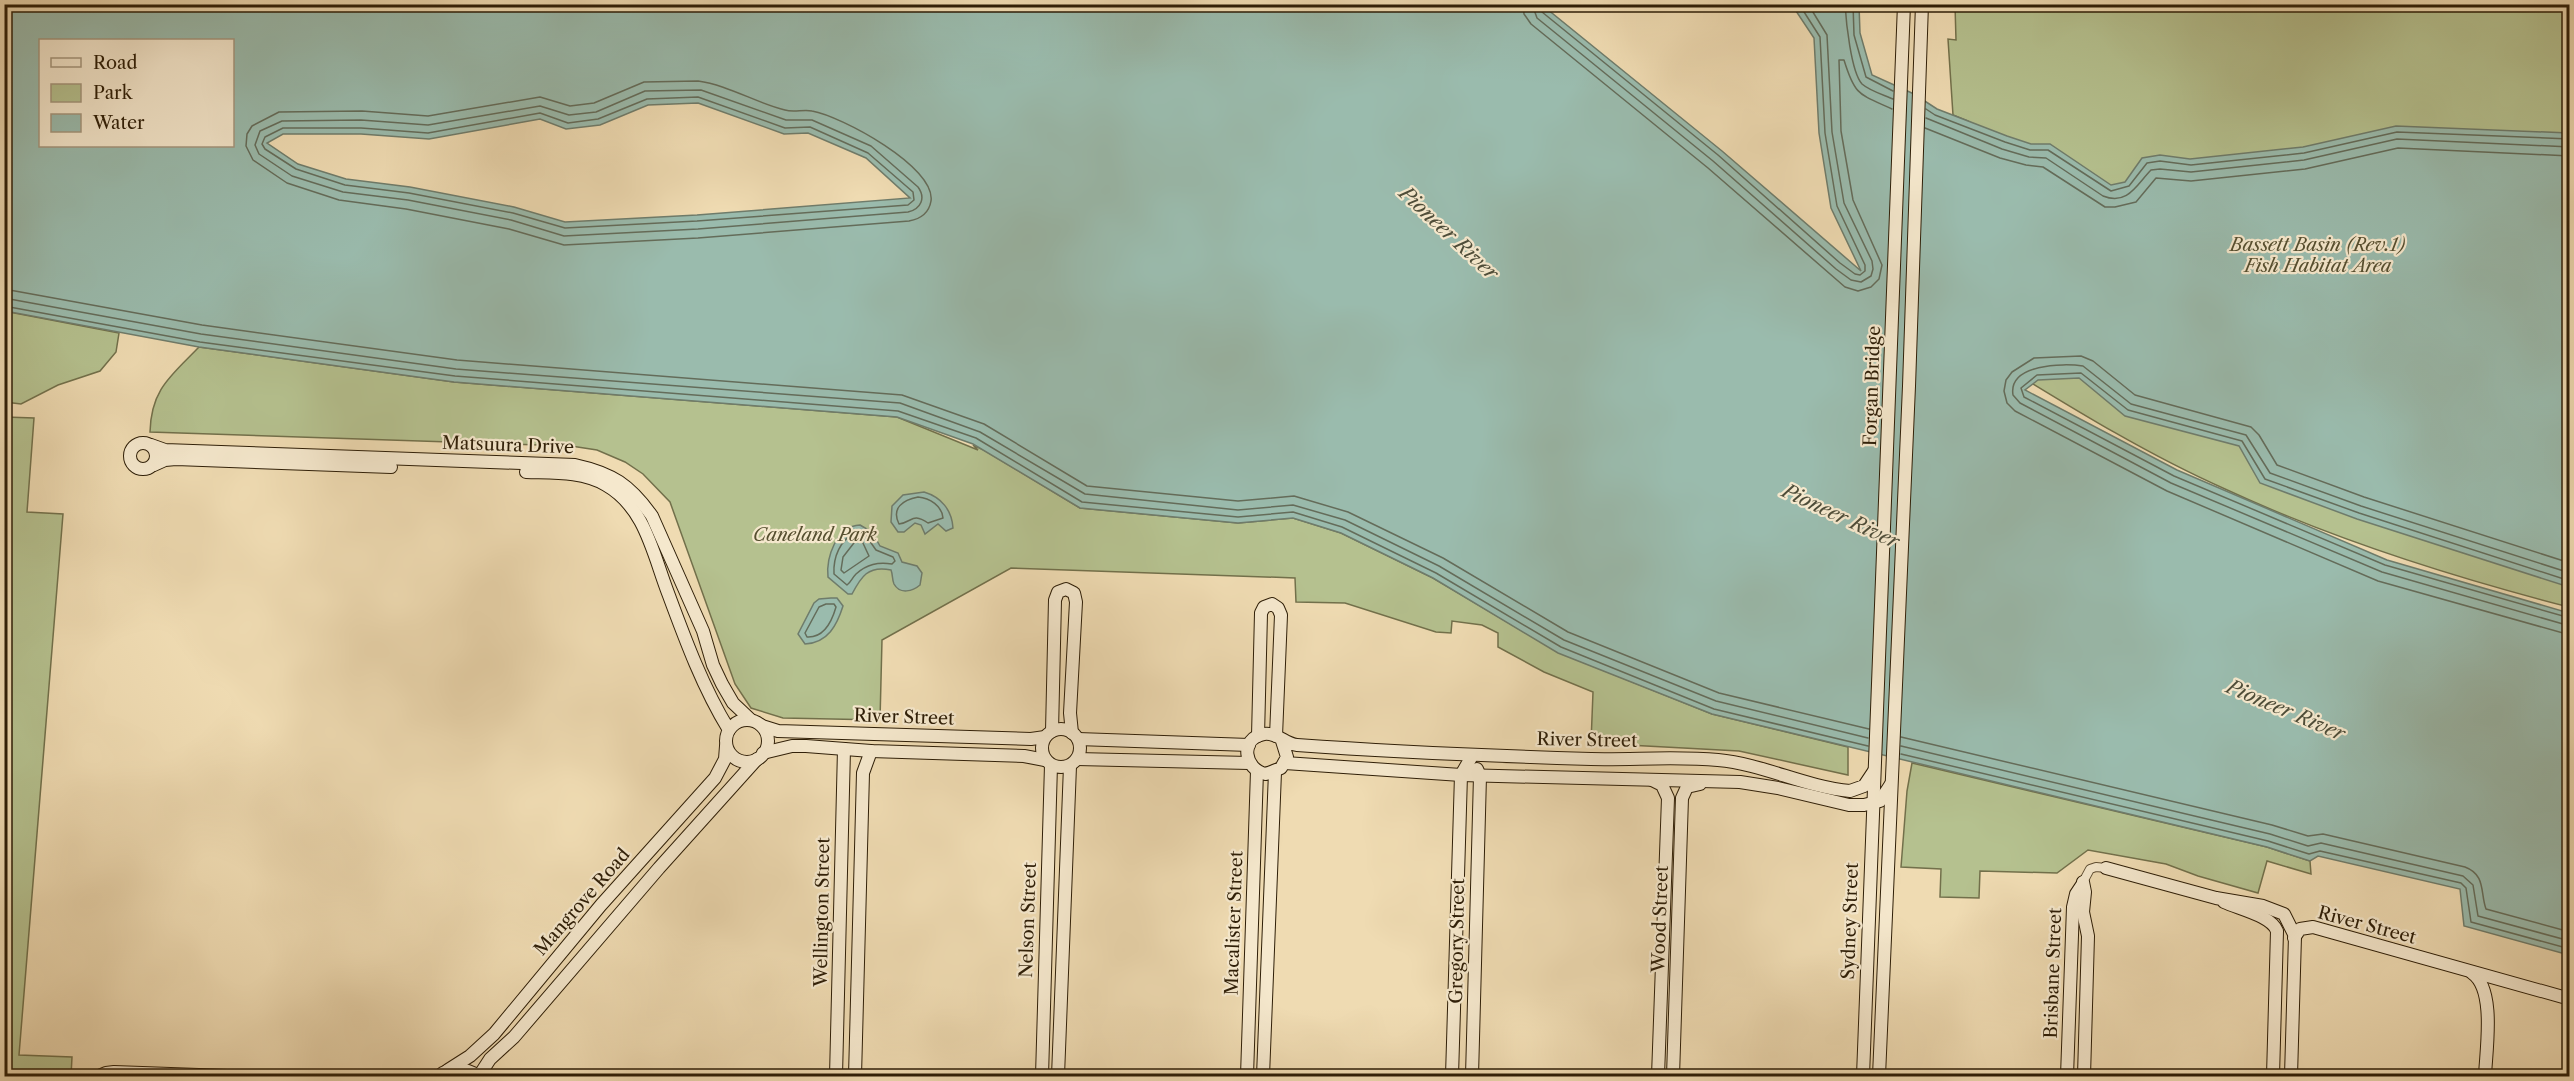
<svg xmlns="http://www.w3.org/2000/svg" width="2574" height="1081" font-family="'Libre Caslon Text',serif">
<rect width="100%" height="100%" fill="#efdbb2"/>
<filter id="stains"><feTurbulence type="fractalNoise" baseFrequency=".00333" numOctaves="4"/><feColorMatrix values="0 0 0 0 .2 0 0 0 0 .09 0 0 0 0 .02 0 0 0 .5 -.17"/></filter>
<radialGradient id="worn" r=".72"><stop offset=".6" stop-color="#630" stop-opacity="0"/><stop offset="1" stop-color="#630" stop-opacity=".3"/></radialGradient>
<g fill="#b5c18f" stroke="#72704b" stroke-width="1.5">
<path d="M 1955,5 L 2569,5 L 2569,607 C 2452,577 2335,540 2225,489 C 2144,453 2069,406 1994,360 L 1968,121 L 1953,115 L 1948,39 L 1956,40 Z"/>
<path d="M 4,311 L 119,333 L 116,352 L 100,371 L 58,385 L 21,404 L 5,402 Z"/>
<path d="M 199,347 L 454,382 L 897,417 L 978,450 L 973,445 L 984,450 L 1080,508 L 1238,523 L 1293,518 L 1341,533 L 1433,578 L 1558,652 L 1712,714 L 1848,747 L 1848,775 L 1739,751 L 1591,743 L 1593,692 L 1544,672 L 1498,647 L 1498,633 L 1482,625 L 1452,621 L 1451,633 L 1436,632 L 1345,603 L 1296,602 L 1295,578 L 1011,568 L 882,640 L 880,720 L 783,718 L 751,708 L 735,684 L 670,502 L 643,474 L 625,462 L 597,450 L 571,446 L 150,432 C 151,389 171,376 199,347 Z"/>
<path d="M 5,417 L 34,418 L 27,512 L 63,514 L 19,1055 L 72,1057 L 71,1076 L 5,1076 Z"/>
<path d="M 1912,763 L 2267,847 L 2310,861 L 2311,874 L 2267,861 L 2258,893 L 2198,876 L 2166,864 L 2088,850 L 2057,873 L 1980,871 L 1979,898 L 1940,897 L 1941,869 L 1901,867 L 1907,791 Z"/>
</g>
<g fill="#9abbad" stroke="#6f7c6b" stroke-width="1.5" fill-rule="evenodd">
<path d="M 4,5 L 1542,5 L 1722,151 L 1861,271 L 1831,208 L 1819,133 L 1814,38 L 1792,5 L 1859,5 L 1860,33 L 1872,75 L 1914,94 L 1937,109 L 2007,136 L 2031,144 L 2050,144 L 2111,185 L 2125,182 L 2142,158 L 2160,155 L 2190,159 L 2303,147 L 2396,126 L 2569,133 L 2569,587 L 2357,519 L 2260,483 L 2239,446 L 2125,416 L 2079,378 L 2038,380 L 2025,390 L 2177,470 L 2387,560 L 2569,613 L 2569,955 L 2464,926 L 2460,889 L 2318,856 L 2310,861 L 2267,847 L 1712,714 L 1558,653 L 1433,578 L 1341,533 L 1293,518 L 1238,523 L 1080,508 L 973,444 L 897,417 L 454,382 L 199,347 L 5,311 ZM 40,40 L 232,40 L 232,146 L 40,146 ZM 698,103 L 784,134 L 808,133 L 866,158 L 910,198 L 697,215 L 565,222 L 514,207 L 410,187 L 346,179 L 298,164 L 267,143 L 283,134 L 361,134 L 429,139 L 540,119 L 566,129 L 600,125 L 648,105 Z"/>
<path d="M 924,492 C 941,497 952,510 953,528 L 946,531 L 938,524 L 925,534 L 921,525 L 915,523 L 904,532 L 898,532 L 891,522 L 892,506 L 903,495 Z"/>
<path d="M 860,525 L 872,532 L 880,546 L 898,553 L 902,562 L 917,566 L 922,573 L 920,585 C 913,591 900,595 894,584 C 892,580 893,575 891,570 C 868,565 861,577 852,594 L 848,594 L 828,577 C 826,558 836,526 860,525 Z"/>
<path d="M 831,598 L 837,598 L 843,606 C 837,625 828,643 805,644 L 798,634 L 814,603 L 819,599 Z"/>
</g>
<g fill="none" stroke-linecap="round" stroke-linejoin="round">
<g stroke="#646c5a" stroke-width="1.5">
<path d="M 1523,4 L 1524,14 L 1531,24 L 1708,168 L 1845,287 L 1858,291 L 1871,287 L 1879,279 L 1882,265 L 1853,200 L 1841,131 L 1839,60 L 1844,60 C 1855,96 1859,94 1892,109"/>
<path d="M 1532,4 L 1537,18 L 1713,161 L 1836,269 L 1851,280 L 1861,282 L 1871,276 L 1873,269 L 1872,261 L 1844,203 L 1832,132 L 1827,35 L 1808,4"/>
<path d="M 1539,4 L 1542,12 L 1718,155 L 1840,263 L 1855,274 L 1860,275 L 1865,271 L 1865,265 L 1837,206 L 1825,133 L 1820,37 L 1799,4"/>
<path d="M 1845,4 C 1846,21 1851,72 1862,84 C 1870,91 1884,95 1893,99"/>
<path d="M 1853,4 L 1854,35 L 1866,77 L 1893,91"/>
<path d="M 698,81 C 728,85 756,103 785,110 C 794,113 803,109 812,111 C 841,116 936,167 931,201 C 929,213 920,219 909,221 L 698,238 L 564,245 L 509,229 L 406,209 L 339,200 L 287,183 L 253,160 L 246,146 L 247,134 L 252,126 L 279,112 L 362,111 L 428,116 L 540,97 L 570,106 L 594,103 L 644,82 Z"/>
<path d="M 701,90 L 786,120 L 812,120 L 871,146 L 918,187 C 926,198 921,209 908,212 L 698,229 L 564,236 L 511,220 L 408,200 L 343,192 L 292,176 L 259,154 L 255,145 L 260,131 L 282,121 L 361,120 L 428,125 L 540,106 L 569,115 L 596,112 L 645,91 Z"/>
<path d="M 698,97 L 785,128 L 810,127 L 868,153 L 913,192 L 914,200 L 908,205 L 697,221 L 565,228 L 513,213 L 409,193 L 345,185 L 296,169 L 265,149 L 262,144 L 265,137 L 283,128 L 361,128 L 428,133 L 540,113 L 568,123 L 598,119 L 647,99 Z"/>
<path d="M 1926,109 L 1935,115 L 2005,142 L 2030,150 L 2048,150 L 2111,191 L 2129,186 L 2147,163 L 2160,161 L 2191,165 L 2304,153 L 2397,132 L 2570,139"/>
<path d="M 1926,118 L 2002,149 L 2029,157 L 2046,158 L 2103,196 C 2128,206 2137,184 2151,170 L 2160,169 L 2191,172 L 2304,160 L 2397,139 L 2570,147"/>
<path d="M 1925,128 L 2000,158 L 2026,165 L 2043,167 L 2105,207 L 2115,207 L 2136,202 L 2156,178 L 2191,181 L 2305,169 L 2398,148 L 2570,156"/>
<path d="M 4,289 L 202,325 L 457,360 L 902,395 L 984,424 L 1087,486 L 1238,501 L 1294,496 L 1348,512 L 1443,558 L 1568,632 L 1719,693 L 1869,729"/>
<path d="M 4,298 L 201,334 L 456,369 L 900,403 L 980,432 L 1085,494 L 1238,510 L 1293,505 L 1345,520 L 1439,566 L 1564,640 L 1716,701 L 1868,738"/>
<path d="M 4,306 L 200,342 L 455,376 L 898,411 L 976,438 L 1082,502 L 1238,517 L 1293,512 L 1342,527 L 1436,573 L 1561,647 L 1714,709 L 1868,746"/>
<path d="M 918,497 C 930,498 942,506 943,518 L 928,523 C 912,512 913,522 899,524 C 891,508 903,500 918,497 Z"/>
<path d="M 856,532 L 864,533 L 876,550 L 893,557 L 895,561 L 892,564 C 878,562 867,564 856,574 C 852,578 851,582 847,585 L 834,574 C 833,557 840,540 856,532 Z"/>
<path d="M 857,539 L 862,541 L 869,556 L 844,573 L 841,570 L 843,557 Z"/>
<path d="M 2570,563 L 2364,497 L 2277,465 L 2259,435 L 2251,427 L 2135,395 L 2093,361 L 2081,356 L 2034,358 L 2012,372 L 2006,380 L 2004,391 L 2007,403 L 2015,411 L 2167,491 L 2378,581 L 2570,635"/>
<path d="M 2570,573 L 2361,506 L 2270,473 L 2246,435 L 2131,404 L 2083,366 C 2063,363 2008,364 2013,395 L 2020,403 L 2171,483 L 2382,572 L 2570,626"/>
<path d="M 2570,581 L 2359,513 L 2265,479 L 2242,441 L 2128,410 L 2081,373 L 2037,375 L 2021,388 L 2024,397 L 2174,476 L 2385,565 L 2570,618"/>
<path d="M 826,604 L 834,604 L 836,607 C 832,621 824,638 807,637 L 805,633 L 819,607 Z"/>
<path d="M 1901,737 L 2272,825 L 2308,836 L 2323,834 L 2465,867 C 2486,875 2480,892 2486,909 L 2570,932"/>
<path d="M 1901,746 L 2270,834 L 2308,846 L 2321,843 L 2463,876 L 2473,885 L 2478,916 L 2570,941"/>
<path d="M 1901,754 L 2268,841 L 2309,854 L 2320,851 L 2461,883 L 2466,888 L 2471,922 L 2570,949"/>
</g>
<g stroke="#5e4d32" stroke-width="10">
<path id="street" d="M 2083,882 L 2090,869 L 2096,867 L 2106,868"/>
</g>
<g stroke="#2e1e07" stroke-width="14">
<g id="secondary">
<circle cx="143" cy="456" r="13"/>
<path d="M 151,445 L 165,450 L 575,465 C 612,473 630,485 652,516 L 703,631 L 713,665 L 722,684 L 733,703 L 751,720"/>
<path d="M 154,465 L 165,460 L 176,459 L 391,467"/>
<path d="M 526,472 C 552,473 582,471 606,485 C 645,507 653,554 668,593 C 685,639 703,688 729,730"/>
<circle cx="747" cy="741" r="21"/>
<path d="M 762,726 L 778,731 L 1031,739 L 1045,737"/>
<circle cx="1061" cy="748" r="19"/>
<path d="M 1052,731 L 1055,600 L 1058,592 L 1066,589 L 1074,593 L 1076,602 L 1070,713 L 1072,733"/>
<path d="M 1258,736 L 1261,613 L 1264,607 L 1272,604 L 1278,608 L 1281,615 L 1276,736"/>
<path d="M 1078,739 L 1249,745"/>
<path d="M 1282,741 L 1287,757 L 1281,768 L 1266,774 C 1244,770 1239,738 1264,734 C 1277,732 1285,744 1297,745 C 1395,752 1493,756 1591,759 C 1633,760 1676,756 1718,760 C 1763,764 1805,787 1850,791 L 1864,786 L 1874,771"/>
<path d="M 763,753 L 792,746 L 806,746 L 871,751 L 1024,756 L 1045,760"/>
<path d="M 1077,759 L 1249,763"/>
<path d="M 1285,763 L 1461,775 L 1740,782 L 1778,788 L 1849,805 L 1864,805 L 1880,801 L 1891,784"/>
<path d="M 1652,780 L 1662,785 L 1668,798 L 1658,1076"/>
<path d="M 2106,868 L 2216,898 L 2263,906 L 2284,914 L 2295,936 L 2291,1076"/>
<path d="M 2083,882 L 2085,892 L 2083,912 L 2088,936 L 2084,1076"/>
<path d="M 2224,902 C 2239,909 2272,916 2277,931 L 2273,1076"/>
<path d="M 2294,938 L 2300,929 L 2313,927 L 2570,999"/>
<path d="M 2472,973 C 2496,989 2486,1050 2485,1076"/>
<path d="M 448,1070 L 470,1056 L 494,1034 L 601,905 L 715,778 L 725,759 L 726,746"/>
<path d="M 99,1076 L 106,1073 L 114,1072 L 227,1076"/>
<path d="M 439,1076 C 452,1065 465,1068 479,1076"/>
<path d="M 479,1076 L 490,1059 L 514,1037 L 659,868 L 757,759"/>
<path d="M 836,1076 L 844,749"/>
<path d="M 855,1076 L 863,773 L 871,751"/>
<path d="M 1042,1076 L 1051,765"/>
<path d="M 1058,1076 L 1070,766"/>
<path d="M 1247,1076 L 1257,771"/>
<path d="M 1263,1076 L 1275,772"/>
<path d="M 1452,1076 L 1461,775 L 1472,756"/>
<path d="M 1472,1076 L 1480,776 L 1477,769"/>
<path d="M 1673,1076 L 1682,798 L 1687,787 L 1700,784"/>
<path d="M 1863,1076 L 1904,4"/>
<path d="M 1879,1076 L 1909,386 L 1922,4"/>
<path d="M 2067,1076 L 2073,907 L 2076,894 L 2082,885"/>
</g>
</g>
<use href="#street" stroke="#f5e8cd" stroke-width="8"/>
<use href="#secondary" stroke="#f5e8cd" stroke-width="12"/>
</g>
<g text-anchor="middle" stroke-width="4.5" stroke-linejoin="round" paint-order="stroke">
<g font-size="18" font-style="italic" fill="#564f30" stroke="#f5e8cd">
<text x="2318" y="251">Bassett Basin (Rev.1)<tspan x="2318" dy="21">Fish Habitat Area</tspan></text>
<text x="815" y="541">Caneland Park</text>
</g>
<g font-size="18" fill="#2e1e07" stroke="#f5e8cd">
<text transform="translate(1872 386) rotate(-88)" y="6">Forgan Bridge</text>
<text transform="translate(508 445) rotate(2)" y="6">Matsuura Drive</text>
<text transform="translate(904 717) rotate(2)" y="6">River Street</text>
<text transform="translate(1587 740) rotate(1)" y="6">River Street</text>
<text transform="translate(582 902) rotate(-49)" y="6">Mangrove Road</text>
<text transform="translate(822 912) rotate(-89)" y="6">Wellington Street</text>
<text transform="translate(1660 919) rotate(-88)" y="6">Wood Street</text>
<text transform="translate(1028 920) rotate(-88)" y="6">Nelson Street</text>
<text transform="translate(1850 921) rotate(-88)" y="6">Sydney Street</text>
<text transform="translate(1234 923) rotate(-88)" y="6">Macalister Street</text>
<text transform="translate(2367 925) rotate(15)" y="6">River Street</text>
<text transform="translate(1457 941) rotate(-89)" y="6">Gregory Street</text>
<text transform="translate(2053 973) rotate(-88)" y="6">Brisbane Street</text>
</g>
<g font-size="20" font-style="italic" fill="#4e4d39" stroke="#f5e8cd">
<text transform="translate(1449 233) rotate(43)" y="7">Pioneer River</text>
<text transform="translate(1841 516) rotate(25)" y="7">Pioneer River</text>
<text transform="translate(2286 710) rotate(23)" y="7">Pioneer River</text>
</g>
</g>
<rect width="2574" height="1081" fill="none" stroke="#efdbb2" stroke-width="24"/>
<rect x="6" y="6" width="2562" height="1069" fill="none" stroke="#2e1e07" stroke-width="3"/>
<rect x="12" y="12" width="2550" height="1057" fill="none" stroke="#2e1e07" stroke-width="1.5"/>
<rect x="39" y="39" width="195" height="108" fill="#f5e8cd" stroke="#a5977e" stroke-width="1.5"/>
<rect x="51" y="58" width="30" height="9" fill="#f5e8cd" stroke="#a5977e" stroke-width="1.5"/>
<text x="93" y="69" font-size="18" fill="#2e1e07">Road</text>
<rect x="51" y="84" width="30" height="18" fill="#b5c18f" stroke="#a5977e" stroke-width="1.5"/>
<text x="93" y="99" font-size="18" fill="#2e1e07">Park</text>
<rect x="51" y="114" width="30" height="18" fill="#9abbad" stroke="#a5977e" stroke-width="1.5"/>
<text x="93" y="129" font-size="18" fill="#2e1e07">Water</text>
<rect width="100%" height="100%" filter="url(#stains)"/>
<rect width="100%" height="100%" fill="url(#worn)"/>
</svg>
